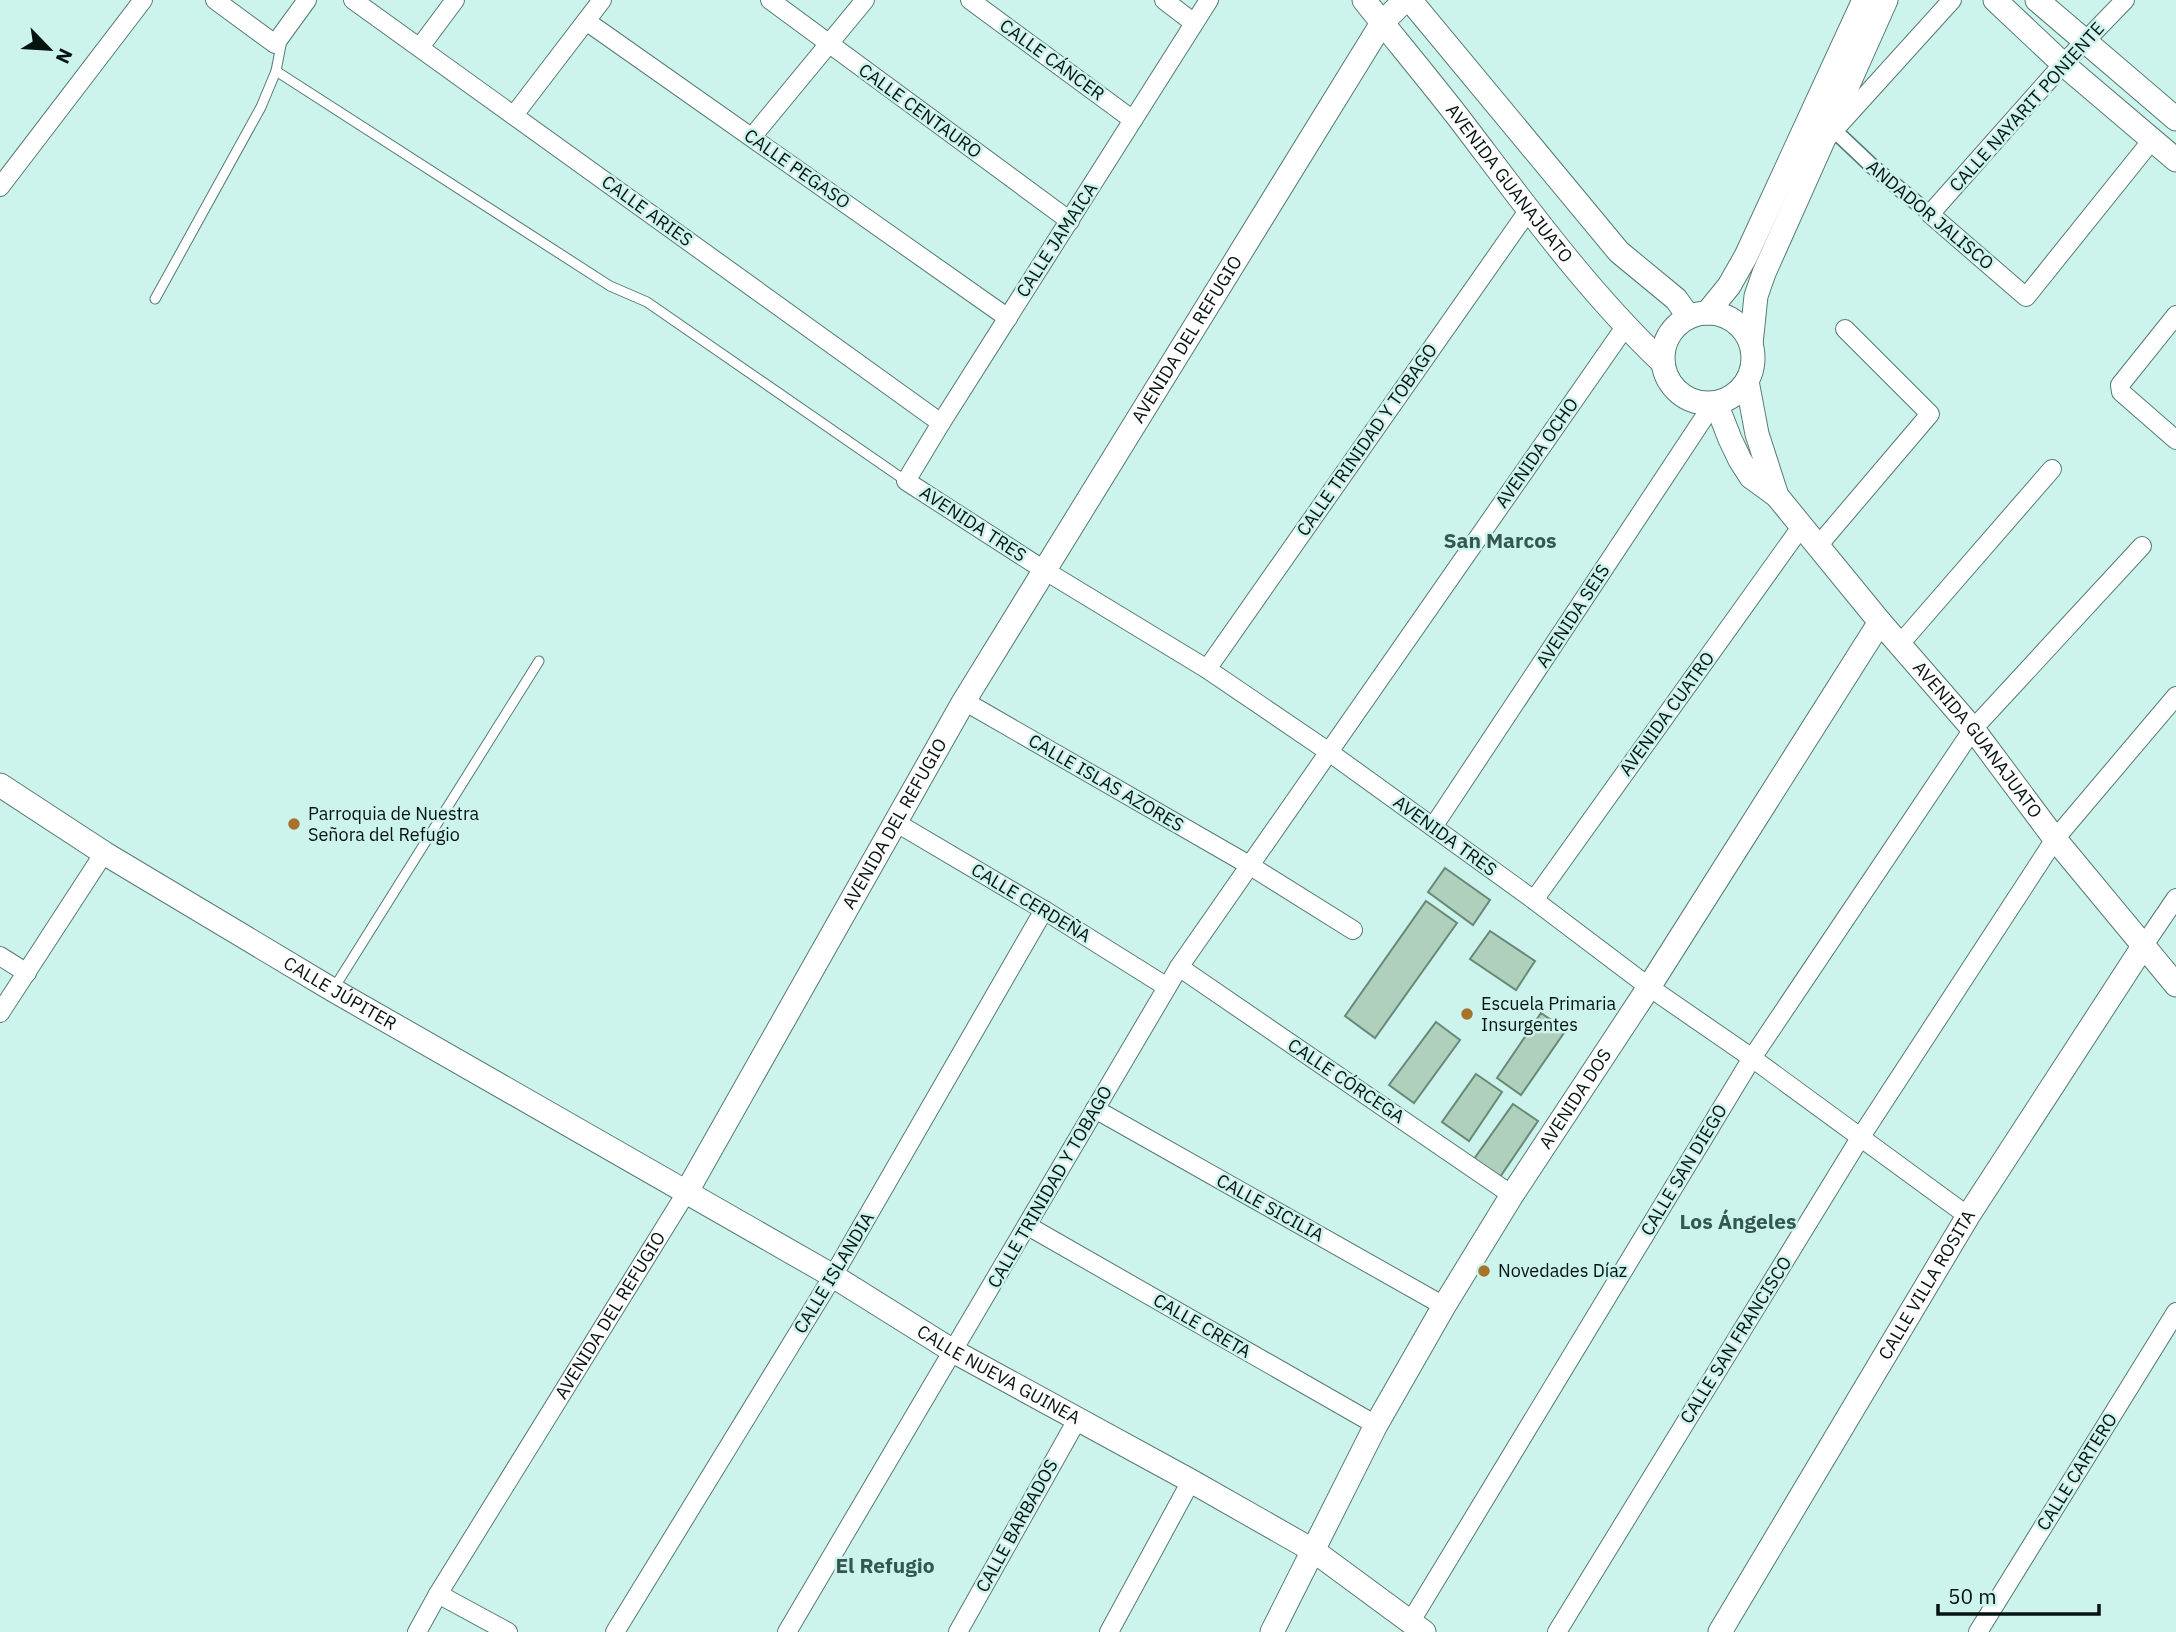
<svg xmlns="http://www.w3.org/2000/svg" width="2176" height="1632" font-family="'IBM Plex Sans',sans-serif">
<rect width="100%" height="100%" fill="#ccf4ed"/>
<g fill="#b0d0be" stroke="#6a8878" stroke-width="2">
<path d="M 1445,868 L 1490,900 L 1473,925 L 1428,892 Z"/>
<path d="M 1426,901 L 1457,923 L 1375,1038 L 1345,1016 Z"/>
<path d="M 1490,931 L 1535,961 L 1516,990 L 1470,959 Z"/>
<path d="M 1541,1013 L 1566,1030 L 1521,1095 L 1497,1078 Z"/>
<path d="M 1436,1022 L 1460,1040 L 1414,1103 L 1389,1085 Z"/>
<path d="M 1476,1074 L 1502,1092 L 1469,1141 L 1442,1122 Z"/>
<path d="M 1513,1104 L 1538,1121 L 1500,1177 L 1474,1159 Z"/>
</g>
<g fill="none" stroke-linecap="round" stroke-linejoin="round">
<g stroke="#567a74" stroke-width="11">
<g id="service">
<path d="M 276,71 L 610,286 L 647,302 L 906,481"/>
<path d="M 155,299 L 261,107 L 276,71 L 282,40"/>
<path d="M 334,988 L 539,661"/>
</g>
</g>
<g stroke="#567a74" stroke-width="17">
<path id="pedestrian" d="M 1835,131 L 1873,167 L 1930,214"/>
</g>
<g stroke="#567a74" stroke-width="20">
<g id="minor">
<path d="M 215,0 L 275,44 L 307,0"/>
<path d="M 353,0 L 941,423"/>
<path d="M 770,0 L 1070,221"/>
<path d="M 970,0 L 1133,120"/>
<path d="M 1164,0 L 1194,23"/>
<path d="M 1209,0 L 941,423 L 906,481 L 1044,570 L 1207,669 L 1329,752 L 1534,900 L 1649,987 L 1752,1058 L 1968,1216"/>
<path d="M 2125,0 L 2063,64 L 1930,214 L 2026,297 L 2152,140"/>
<path d="M 586,21 L 1008,318"/>
<path d="M 420,47 L 455,0"/>
<path d="M 514,115 L 602,0"/>
<path d="M 752,137 L 865,0"/>
<path d="M 1827,138 L 1952,0"/>
<path d="M 0,187 L 143,0"/>
<path d="M 2176,315 L 2120,385 L 2121,392 L 2176,440"/>
<path d="M 1817,547 L 1930,414 L 1845,329"/>
<path d="M 1900,644 L 2052,469"/>
<path d="M 1207,669 L 1528,211"/>
<path d="M 964,701 L 1249,865 L 1353,930"/>
<path d="M 895,822 L 1044,910 L 1167,987"/>
<path d="M 1433,827 L 1713,404"/>
<path d="M 1534,900 L 1801,527"/>
<path d="M 2144,945 L 2176,898"/>
<path d="M 0,956 L 27,973"/>
<path d="M 1179,967 L 1512,1195"/>
<path d="M 0,1013 L 104,853"/>
<path d="M 1095,1109 L 1444,1306"/>
<path d="M 1028,1226 L 1376,1425"/>
<path d="M 438,1594 L 508,1632"/>
<path d="M 1411,1621 L 1752,1058 L 1973,729 L 2142,546"/>
<path id="s1" d="M 417,1632 L 438,1594 L 686,1193"/>
<path d="M 615,1632 L 833,1276 L 1044,910"/>
<path d="M 787,1632 L 1179,967 L 1625,327"/>
<path d="M 958,1632 L 1077,1420"/>
<path d="M 1109,1632 L 1191,1481"/>
<path d="M 1557,1632 L 1860,1138 L 2055,839 L 2176,696"/>
<path d="M 1978,1632 L 2176,1312"/>
</g>
</g>
<g stroke="#567a74" stroke-width="25">
<g id="tertiary">
<path id="s2" d="M 1364,0 C 1395,39 1427,77 1458,117 C 1523,202 1585,289 1663,363"/>
<path d="M 1410,0 L 1619,252 L 1676,299 L 1689,317"/>
<path d="M 1995,0 L 2063,64 L 2176,160"/>
<path d="M 2037,0 L 2176,119"/>
<circle cx="1708" cy="358" r="45"/>
<path d="M 1707,313 L 1729,286 L 1746,256 L 1864,0"/>
<path d="M 1751,344 L 1756,296 L 1764,273 L 1886,0"/>
<path d="M 1747,381 L 1757,434 L 1777,496"/>
<path id="s3" d="M 1716,403 L 1730,439 L 1740,460 L 1751,477 L 1777,496 L 1880,622 L 1973,729 L 2055,839 L 2176,985"/>
<path id="s4" d="M 0,785 L 104,853 L 333,990 L 833,1276 L 953,1351 L 1191,1481 L 1314,1551 L 1424,1632"/>
<path id="s5" d="M 686,1193 L 964,701 L 1382,23 L 1405,0"/>
<path id="s6" d="M 1272,1632 L 1376,1425 L 1444,1306 L 1512,1195 L 1649,987 L 1880,622"/>
<path id="s7" d="M 1720,1632 L 1968,1216 L 2144,945"/>
</g>
</g>
<use href="#service" stroke="#fff" stroke-width="9"/>
<use href="#pedestrian" stroke="#fff" stroke-width="14"/>
<use href="#minor" stroke="#fff" stroke-width="18"/>
<use href="#tertiary" stroke="#fff" stroke-width="23"/>
</g>
<g fill="#a7732c" stroke="#ccf4ed" stroke-width="2.5">
<circle cx="294" cy="824" r="7"/>
<circle cx="1467" cy="1014" r="7"/>
<circle cx="1484" cy="1271" r="7"/>
</g>
<g text-anchor="middle" stroke-width="5" stroke-linejoin="round" paint-order="stroke">
<g font-size="18" fill="#051311" stroke="#ccf4ed">
<text transform="translate(1052 60) rotate(36)" y="6">CALLE CÁNCER</text>
<text transform="translate(2027 107) rotate(-48)" y="6">CALLE NAYARIT PONIENTE</text>
<text transform="translate(920 111) rotate(36)" y="6">CALLE CENTAURO</text>
<text transform="translate(797 169) rotate(35)" y="6">CALLE PEGASO</text>
<text dy="6" stroke="none"><textPath href="#s2" startOffset="234">AVENIDA GUANAJUATO</textPath></text>
<text transform="translate(647 211) rotate(36)" y="6">CALLE ARIES</text>
<text transform="translate(1930 215) rotate(40)" y="6">ANDADOR JALISCO</text>
<text transform="translate(1057 240) rotate(-57)" y="6">CALLE JAMAICA</text>
<text dy="6" stroke="none"><textPath href="#s5" startOffset="990">AVENIDA DEL REFUGIO</textPath></text>
<text transform="translate(1367 440) rotate(-55)" y="6">CALLE TRINIDAD Y TOBAGO</text>
<text transform="translate(1537 453) rotate(-55)" y="6">AVENIDA OCHO</text>
<text transform="translate(973 524) rotate(33)" y="6">AVENIDA TRES</text>
<text transform="translate(1573 616) rotate(-57)" y="6">AVENIDA SEIS</text>
<text transform="translate(1667 714) rotate(-54)" y="6">AVENIDA CUATRO</text>
<text dy="6" stroke="none"><textPath href="#s3" startOffset="430">AVENIDA GUANAJUATO</textPath></text>
<text transform="translate(1106 783) rotate(30)" y="6">CALLE ISLAS AZORES</text>
<text dy="6" stroke="none"><textPath href="#s5" startOffset="424">AVENIDA DEL REFUGIO</textPath></text>
<text transform="translate(1445 836) rotate(36)" y="6">AVENIDA TRES</text>
<text transform="translate(1031 903) rotate(31)" y="6">CALLE CERDEÑA</text>
<text dy="6" stroke="none"><textPath href="#s4" startOffset="399">CALLE JÚPITER</textPath></text>
<text transform="translate(1346 1081) rotate(34)" y="6">CALLE CÓRCEGA</text>
<text dy="6" stroke="none"><textPath href="#s6" startOffset="614">AVENIDA DOS</textPath></text>
<text transform="translate(1684 1170) rotate(-59)" y="6">CALLE SAN DIEGO</text>
<text transform="translate(1050 1187) rotate(-60)" y="6">CALLE TRINIDAD Y TOBAGO</text>
<text transform="translate(1270 1208) rotate(29)" y="6">CALLE SICILIA</text>
<text transform="translate(834 1273) rotate(-59)" y="6">CALLE ISLANDIA</text>
<text dy="6" stroke="none"><textPath href="#s7" startOffset="404">CALLE VILLA ROSITA</textPath></text>
<text dy="6" stroke="none"><textPath href="#s1" startOffset="371">AVENIDA DEL REFUGIO</textPath></text>
<text transform="translate(1202 1326) rotate(30)" y="6">CALLE CRETA</text>
<text transform="translate(1736 1340) rotate(-58)" y="6">CALLE SAN FRANCISCO</text>
<text dy="6" stroke="none"><textPath href="#s4" startOffset="1160">CALLE NUEVA GUINEA</textPath></text>
<text transform="translate(2077 1472) rotate(-58)" y="6">CALLE CARTERO</text>
<text transform="translate(1017 1526) rotate(-61)" y="6">CALLE BARBADOS</text>
</g>
<g font-size="18" fill="#051311" stroke="#ccf4ed" text-anchor="start">
<text x="308" y="820">Parroquia de Nuestra<tspan x="308" dy="21">Señora del Refugio</tspan></text>
<text x="1481" y="1010">Escuela Primaria<tspan x="1481" dy="21">Insurgentes</tspan></text>
<text x="1498" y="1277">Novedades Díaz</text>
</g>
<g font-size="21" font-weight="bold" fill="#355752" stroke="#ccf4ed">
<text x="1500" y="548">San Marcos</text>
<text x="1738" y="1229">Los Ángeles</text>
<text x="885" y="1573">El Refugio</text>
</g>
</g>
<g transform="translate(49 49) rotate(115)" stroke="#ccf4ed" stroke-width="5" paint-order="stroke">
<path d="M0-5L12 26L0 18L-12 26Z" fill="#051311"/>
<text y="-10" font-size="19" font-weight="bold" text-anchor="middle" fill="#051311">N</text>
</g>
<path d="M1938 1604v10h161v-10" fill="none" stroke="#051311" stroke-width="3.5"/>
<text x="1948" y="1604" font-size="21" fill="#051311" stroke="#ccf4ed" stroke-width="5" paint-order="stroke">50 m</text>
</svg>
